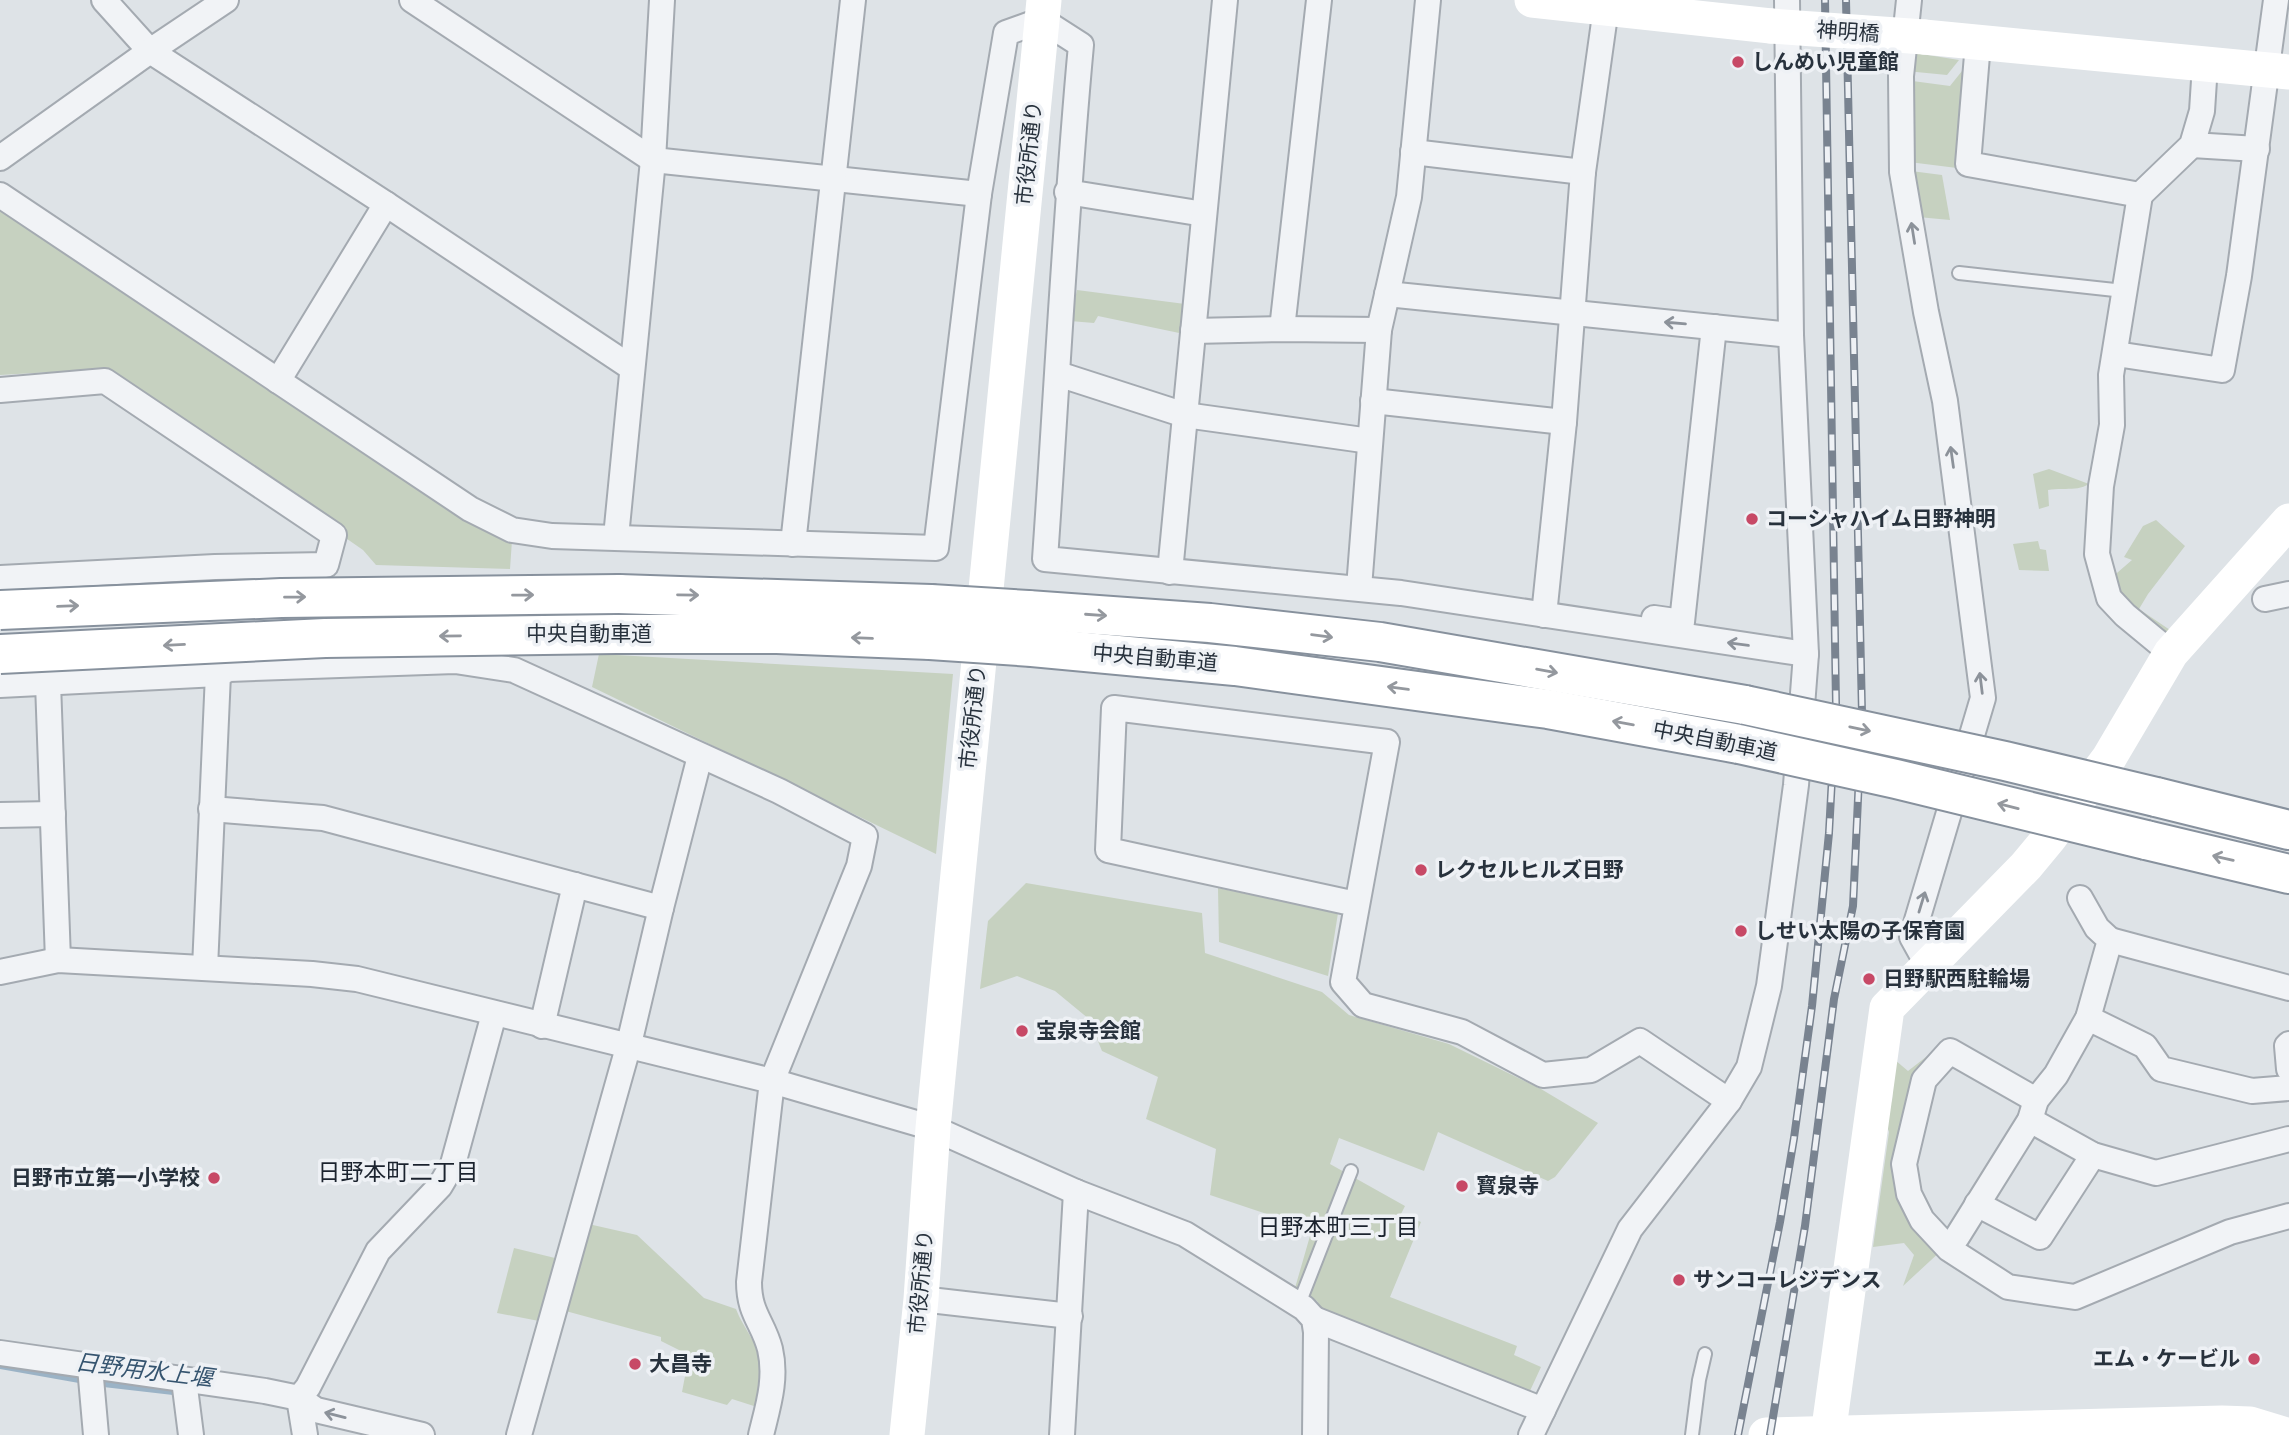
<svg xmlns="http://www.w3.org/2000/svg" width="2289" height="1435" font-family="'Asap Condensed','Noto Sans JP',sans-serif">
<rect width="100%" height="100%" fill="#dee3e7"/>
<g fill="#c6d1c0">
<path d="M 1909,52 L 1959,60 L 1947,75 L 1906,71 Z"/>
<path d="M 1974,56 L 1965,169 L 1909,162 L 1905,80 L 1950,86 Z"/>
<path d="M 1911,171 L 1942,175 L 1950,220 L 1918,217 Z"/>
<path d="M 0,210 L 437,499 L 512,540 L 510,569 L 376,565 L 363,550 L 102,369 L 0,375 Z"/>
<path d="M 1077,290 L 1185,304 L 1184,334 L 1098,316 L 1094,323 L 1070,321 Z"/>
<path d="M 2049,469 L 2089,484 C 2076,492 2062,487 2048,490 L 2049,506 L 2039,509 L 2033,474 Z"/>
<path d="M 2156,520 L 2185,546 L 2148,594 L 2139,609 L 2170,630 L 2161,637 L 2128,612 L 2110,579 L 2132,560 L 2124,557 L 2143,526 Z"/>
<path d="M 2038,541 L 2040,549 L 2046,550 L 2049,571 L 2019,570 L 2013,544 Z"/>
<path d="M 599,654 L 953,674 L 936,854 L 592,687 Z"/>
<path d="M 1026,883 L 1202,913 L 1205,953 L 1322,992 L 1349,1015 L 1449,1044 L 1541,1089 L 1598,1123 L 1555,1177 L 1548,1181 L 1438,1132 L 1424,1171 L 1339,1138 L 1330,1164 L 1405,1206 L 1401,1214 L 1421,1222 L 1390,1297 L 1517,1346 L 1514,1355 L 1541,1367 L 1529,1393 L 1326,1320 L 1317,1301 L 1295,1288 L 1312,1229 L 1210,1195 L 1216,1149 L 1146,1119 L 1158,1077 L 1102,1051 L 1089,1019 L 1055,991 L 1017,976 L 980,989 L 988,921 Z"/>
<path d="M 1218,888 L 1338,913 L 1328,976 L 1219,942 Z"/>
<path d="M 1953,1036 L 1917,1073 L 1902,1159 L 1943,1249 L 1903,1286 L 1914,1255 L 1904,1243 L 1873,1247 L 1889,1132 L 1881,1110 L 1892,1101 L 1895,1060 L 1908,1071 Z"/>
<path d="M 584,1223 L 637,1235 L 704,1298 L 736,1309 C 743,1328 761,1347 762,1367 C 763,1379 758,1394 757,1407 L 732,1399 L 727,1405 L 682,1392 L 689,1355 L 661,1341 L 661,1337 L 562,1310 Z"/>
<path d="M 514,1248 L 555,1258 L 539,1321 L 497,1313 Z"/>
</g>
<g fill="none" stroke-linecap="round" stroke-linejoin="round">
<g stroke="#9bb3c6" stroke-width="6">
<path d="M 0,1366 L 85,1381"/>
<path d="M 95,1383 L 182,1393"/>
</g>
<g stroke="#a4aab1" stroke-width="16">
<g id="lane">
<path d="M 1959,273 L 2124,291"/>
<path d="M 1299,1304 L 1351,1171"/>
<path d="M 1692,1435 L 1699,1380 L 1705,1354"/>
</g>
</g>
<g stroke="#a4aab1" stroke-width="28">
<g id="street">
<path d="M 104,0 L 150,51 L 386,204 L 632,368"/>
<path d="M 412,0 L 653,160 L 979,194"/>
<path d="M 1909,0 L 1901,76 L 1902,172 L 1926,312 L 1945,401 L 1983,698 L 1912,937 L 1927,964"/>
<path d="M 1978,43 L 1968,164 L 2140,195 L 2192,145 L 2202,111 L 2205,65"/>
<path d="M 2192,145 L 2257,149"/>
<path d="M 1413,152 L 1583,172"/>
<path d="M 0,158 L 150,51 L 226,0"/>
<path d="M 1067,192 L 1204,214"/>
<path d="M 0,195 L 470,509 L 512,530 L 552,536 L 936,548 L 979,194 L 1006,33 L 1042,20 L 1081,45 C 1065,216 1057,388 1045,559 L 1401,593 L 1806,654"/>
<path d="M 2140,195 L 2111,375 L 2112,425 L 2101,486 L 2097,554 L 2109,598 L 2125,615 L 2171,653"/>
<path d="M 1387,294 L 1791,335"/>
<path d="M 1282,329 L 1319,0"/>
<path d="M 1193,331 L 1282,329 L 1379,330"/>
<path d="M 2116,354 L 2222,370 L 2239,276 L 2276,0"/>
<path d="M 1058,374 L 1185,415 L 1370,441"/>
<path d="M 278,381 L 386,204"/>
<path d="M 0,390 L 105,381 L 334,535 L 326,565 L 215,567 L 0,578"/>
<path d="M 1373,401 L 1564,422"/>
<path d="M 616,537 L 653,160 L 662,0"/>
<path d="M 793,544 L 853,0"/>
<path d="M 1170,572 L 1225,0"/>
<path d="M 1359,588 L 1379,330 L 1409,197 L 1428,0"/>
<path d="M 2265,599 L 2289,594"/>
<path d="M 1544,615 L 1564,422 L 1583,172 L 1606,8"/>
<path d="M 1654,618 L 1682,622 L 1714,327"/>
<path d="M 48,683 L 58,960"/>
<path d="M 0,685 L 218,674 L 229,669 L 455,661 L 514,670 L 779,791 L 865,836 L 859,866 L 772,1081 L 749,1282 C 749,1314 763,1322 770,1349 C 777,1379 768,1406 761,1435"/>
<path d="M 211,809 L 323,818 L 661,908"/>
<path d="M 0,815 L 53,814"/>
<path d="M 1356,904 L 1108,850 L 1114,708 L 1387,742 L 1343,982 L 1363,1005 L 1462,1032 L 1543,1075 L 1591,1070 L 1640,1041 L 1729,1101"/>
<path d="M 2110,940 L 2289,988"/>
<path d="M 205,968 L 218,674"/>
<path d="M 0,972 L 58,960 L 312,974 L 357,979 L 772,1081 L 933,1128 L 1076,1192 L 1185,1234 L 1304,1308 L 1314,1319 L 1316,1332 L 1315,1435"/>
<path d="M 2088,1018 L 2145,1046 L 2161,1069 L 2252,1091 L 2289,1088"/>
<path d="M 542,1026 L 575,885"/>
<path d="M 2289,1044 L 2287,1046 L 2289,1069"/>
<path d="M 2036,1100 L 1950,1051 L 1924,1080 L 1904,1164 L 1909,1194 L 1922,1220 L 1949,1249 L 2008,1287 L 2075,1297 L 2230,1232 L 2289,1216"/>
<path d="M 2030,1120 L 2093,1155 L 2156,1173 L 2289,1139"/>
<path d="M 1977,1204 L 2040,1237 L 2093,1155"/>
<path d="M 1957,1237 L 2030,1120 L 2036,1100 L 2056,1075 L 2088,1018 L 2110,940 L 2097,928 L 2080,898"/>
<path d="M 921,1299 L 1070,1316"/>
<path d="M 1314,1319 L 1543,1410"/>
<path d="M 0,1353 L 265,1391 L 299,1398 L 316,1410 L 422,1435"/>
<path d="M 90,1367 L 96,1435"/>
<path d="M 184,1380 L 191,1435"/>
<path d="M 305,1435 L 299,1398 L 308,1387 L 378,1251 L 440,1186 L 453,1164 L 494,1014"/>
<path d="M 519,1435 L 629,1044 L 661,908 L 700,756"/>
<path d="M 1062,1435 L 1076,1192"/>
<path d="M 1531,1435 L 1630,1229 L 1729,1101 L 1749,1067 L 1769,986 L 1796,785 L 1806,654 L 1791,335 L 1787,0"/>
</g>
</g>
<g stroke="#87919d" stroke-width="42">
<g id="highway">
<path d="M 619,594 L 931,604"/>
<path d="M 1028,610 L 1210,623 L 1380,642 L 1745,705"/>
<path d="M 616,634 L 777,634 L 930,640"/>
<path d="M 1032,647 L 1235,666 L 1548,709 L 1739,744"/>
<path d="M 2156,797 L 2289,830"/>
<path d="M 2146,840 L 2289,874"/>
</g>
</g>
<use href="#lane" stroke="#f1f3f6" stroke-width="12"/>
<use href="#street" stroke="#f1f3f6" stroke-width="24"/>
<g stroke="#fff" stroke-width="35">
<path d="M 1532,0 L 1771,26"/>
<path d="M 1924,37 L 2289,72"/>
<path d="M 907,1435 L 921,1299 L 933,1128 L 1044,0"/>
<path d="M 1766,1435 L 2222,1423 L 2250,1424 L 2286,1435"/>
<path d="M 1828,1435 L 1887,1008 L 2026,866 L 2050,837 L 2109,758 L 2171,653 L 2289,521"/>
</g>
<use href="#highway" stroke="#fff" stroke-width="38"/>
<g stroke="#798390" stroke-width="8">
<g id="rail">
<path d="M 1738,1435 L 1780,1222 L 1794,1138 L 1812,1006 L 1829,833 L 1836,704 L 1825,0"/>
<path d="M 1770,1435 L 1805,1226 L 1834,999 L 1853,906 L 1862,713 L 1846,0"/>
</g>
</g>
<use href="#rail" stroke="#eef1f5" stroke-width="5" stroke-dasharray="16" stroke-linecap="butt"/>
<g stroke="#87919d" stroke-width="42" stroke-linecap="butt">
<g id="highway-bridge">
<path d="M 931,604 L 1028,610"/>
<path d="M 0,610 L 281,598 L 619,594"/>
<path d="M 930,640 L 1032,647"/>
<path d="M 0,654 L 325,638 L 616,634"/>
<path d="M 1745,705 L 2005,761 L 2156,797"/>
<path d="M 1739,744 L 1896,779 L 2146,840"/>
</g>
</g>
<path stroke="#fff" stroke-width="35" d="M 1771,26 L 1924,37"/>
<use href="#highway-bridge" stroke="#fff" stroke-width="38"/>
</g>
<defs><path id="oneway-shaft" d="M-6 0H5M1.5-3L5.5 0L1.5 3" fill="none" stroke-width="1.6" stroke-linecap="round" stroke-linejoin="round" transform="scale(1.75)"/></defs>
<g stroke="#8c929a">
<use href="#oneway-shaft" transform="translate(1913 233) rotate(-99)"/>
<use href="#oneway-shaft" transform="translate(1675 323) rotate(-175)"/>
<use href="#oneway-shaft" transform="translate(1952 457) rotate(-98)"/>
<use href="#oneway-shaft" transform="translate(1738 644) rotate(-172)"/>
<use href="#oneway-shaft" transform="translate(1981 683) rotate(-97)"/>
<use href="#oneway-shaft" transform="translate(1922 902) rotate(-73)"/>
<use href="#oneway-shaft" transform="translate(335 1415) rotate(-166)"/>
</g>
<g stroke="#94989e">
<use href="#oneway-shaft" transform="translate(523 595) rotate(-1)"/>
<use href="#oneway-shaft" transform="translate(688 595) rotate(1)"/>
<use href="#oneway-shaft" transform="translate(295 597) rotate(-1)"/>
<use href="#oneway-shaft" transform="translate(68 606) rotate(-2)"/>
<use href="#oneway-shaft" transform="translate(1096 615) rotate(4)"/>
<use href="#oneway-shaft" transform="translate(450 636) rotate(179)"/>
<use href="#oneway-shaft" transform="translate(1322 636) rotate(7)"/>
<use href="#oneway-shaft" transform="translate(862 638) rotate(-178)"/>
<use href="#oneway-shaft" transform="translate(174 645) rotate(177)"/>
<use href="#oneway-shaft" transform="translate(1547 671) rotate(10)"/>
<use href="#oneway-shaft" transform="translate(1398 688) rotate(-172)"/>
<use href="#oneway-shaft" transform="translate(1623 723) rotate(-170)"/>
<use href="#oneway-shaft" transform="translate(1860 729) rotate(12)"/>
<use href="#oneway-shaft" transform="translate(2008 806) rotate(-166)"/>
<use href="#oneway-shaft" transform="translate(2223 858) rotate(-167)"/>
</g>
<g fill="#c74966" stroke="#eef1f5" stroke-width="2.5">
<circle cx="1738" cy="62" r="7"/>
<circle cx="1752" cy="519" r="7"/>
<circle cx="1421" cy="870" r="7"/>
<circle cx="1741" cy="931" r="7"/>
<circle cx="1869" cy="979" r="7"/>
<circle cx="1022" cy="1031" r="7"/>
<circle cx="214" cy="1178" r="7"/>
<circle cx="1462" cy="1186" r="7"/>
<circle cx="1679" cy="1280" r="7"/>
<circle cx="2254" cy="1359" r="7"/>
<circle cx="635" cy="1364" r="7"/>
</g>
<g text-anchor="middle" stroke-width="7" stroke-linejoin="round" paint-order="stroke">
<g font-size="21" fill="#28323d" stroke="#eef1f5">
<text transform="translate(1848 32) rotate(4)" y="7">神明橋</text>
<text transform="translate(1029 153) rotate(-84)" y="7">市役所通り</text>
<text x="589" y="641">中央自動車道</text>
<text transform="translate(1155 658) rotate(5)" y="7">中央自動車道</text>
<text transform="translate(973 717) rotate(-84)" y="7">市役所通り</text>
<text transform="translate(1715 741) rotate(11)" y="7">中央自動車道</text>
<text transform="translate(921 1282) rotate(-85)" y="7">市役所通り</text>
</g>
<g font-size="21" font-weight="bold" fill="#28323d" stroke="#eef1f5" text-anchor="start">
<text x="1752" y="69">しんめい児童館</text>
<text x="1766" y="526">コーシャハイム日野神明</text>
<text x="1435" y="877">レクセルヒルズ日野</text>
<text x="1755" y="938">しせい太陽の子保育園</text>
<text x="1883" y="986">日野駅西駐輪場</text>
<text x="1036" y="1038">宝泉寺会館</text>
<text x="200" y="1185" text-anchor="end">日野市立第一小学校</text>
<text x="1476" y="1193">寳泉寺</text>
<text x="1693" y="1287">サンコーレジデンス</text>
<text x="2240" y="1366" text-anchor="end">エム・ケービル</text>
<text x="649" y="1371">大昌寺</text>
</g>
<g font-size="23" fill="#1b232e" stroke="#eef1f5">
<text x="398" y="1180">日野本町二丁目</text>
<text x="1338" y="1235">日野本町三丁目</text>
</g>
<g font-size="23" font-style="italic" fill="#35546f" stroke="#eef1f5">
<text transform="translate(144 1370) rotate(7)" y="8">日野用水上堰</text>
</g>
</g>
</svg>
